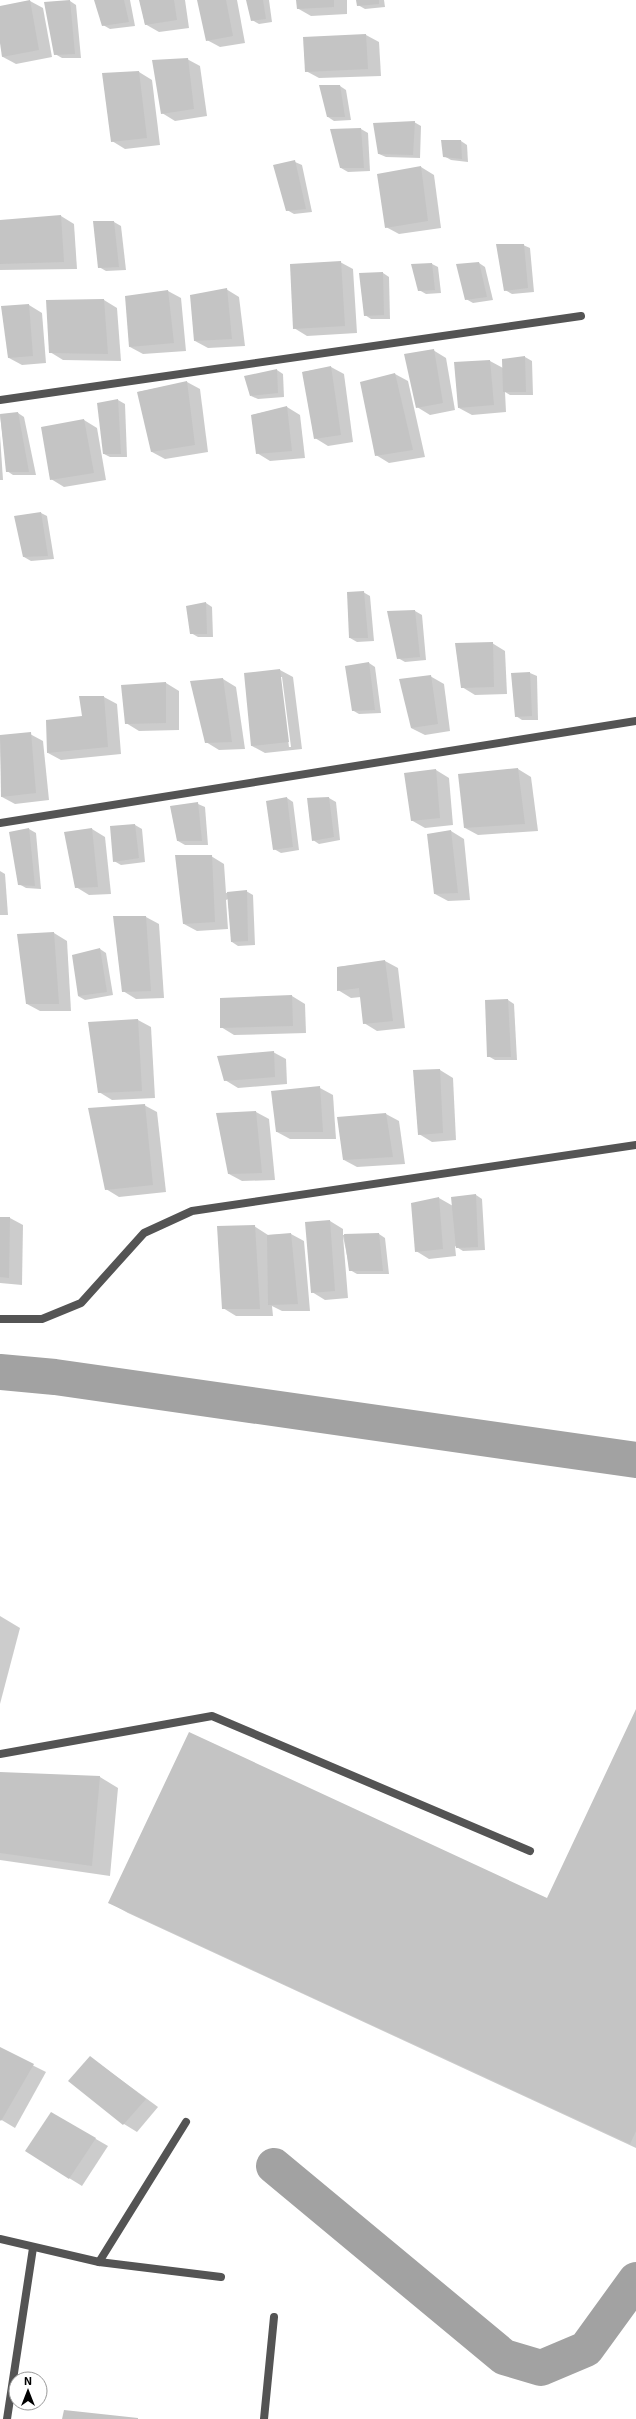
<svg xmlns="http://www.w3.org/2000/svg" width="636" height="2419" font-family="'Exo 2',sans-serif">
<rect width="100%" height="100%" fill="#fff"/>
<g fill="#0003" fill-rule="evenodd">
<path d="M 95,0 L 130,0 L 135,26 L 110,29 L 103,25 Z"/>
<path d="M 140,0 L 185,0 L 189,28 L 159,32 L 145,24 Z"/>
<path d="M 198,0 L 237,0 L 245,43 L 220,47 L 207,40 Z"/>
<path d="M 247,0 L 269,0 L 272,22 L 259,24 L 252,20 Z"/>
<path d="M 297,0 L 347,0 L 347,14 L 311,16 L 297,8 Z"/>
<path d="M 357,0 L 384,0 L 385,7 L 365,9 L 358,5 Z"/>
<path d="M 30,1 L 43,8 L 52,57 L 16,64 L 3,57 L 0,37 L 0,7 Z"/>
<path d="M 70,1 L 76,5 L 81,58 L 62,58 L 55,54 Z"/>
<path d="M 366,35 L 379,42 L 381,76 L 319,78 L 306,71 Z"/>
<path d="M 187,59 L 200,66 L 207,116 L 175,121 L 162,113 Z"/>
<path d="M 139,72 L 152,80 L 160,145 L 125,149 L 112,141 Z"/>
<path d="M 340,86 L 346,90 L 351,120 L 334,121 L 328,117 Z"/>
<path d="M 414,122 L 421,126 L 420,158 L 386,157 L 379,154 Z"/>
<path d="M 361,129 L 368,133 L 370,171 L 348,172 L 341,168 Z"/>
<path d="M 461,141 L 467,145 L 468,162 L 451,160 L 444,156 Z"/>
<path d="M 295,162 L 302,165 L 312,212 L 294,214 L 287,210 Z"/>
<path d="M 421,167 L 434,175 L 441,228 L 399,234 L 386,227 L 378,175 Z"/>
<path d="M 61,216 L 74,224 L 77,269 L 0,270 L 0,221 Z"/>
<path d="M 114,222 L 121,226 L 126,270 L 106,271 L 99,267 Z"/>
<path d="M 523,245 L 530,248 L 534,292 L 512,294 L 505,290 Z"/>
<path d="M 340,262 L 353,269 L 357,333 L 307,336 L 294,328 Z"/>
<path d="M 479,263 L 485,267 L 493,300 L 473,303 L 466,299 Z"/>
<path d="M 432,264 L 438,267 L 441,293 L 426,294 L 419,290 Z"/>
<path d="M 383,273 L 389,277 L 390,319 L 371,319 L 365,315 Z"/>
<path d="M 226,289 L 239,297 L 245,346 L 208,348 L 195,341 Z"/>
<path d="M 168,291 L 181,298 L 186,351 L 143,354 L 130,347 Z"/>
<path d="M 104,300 L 117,308 L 121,361 L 63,360 L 50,352 Z"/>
<path d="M 29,305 L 42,313 L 46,363 L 22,365 L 9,358 L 2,307 Z"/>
<path d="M 433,350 L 446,358 L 455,410 L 430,415 L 417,407 Z"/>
<path d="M 525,357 L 532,361 L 533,395 L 510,395 L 505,392 L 506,412 L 472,415 L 459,408 L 490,361 L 503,368 Z"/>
<path d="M 331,367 L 344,374 L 353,442 L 328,446 L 315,438 L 303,372 Z"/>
<path d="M 277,370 L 283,374 L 284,397 L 258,399 L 251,396 Z"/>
<path d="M 395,374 L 408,381 L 425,457 L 389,463 L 376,455 Z"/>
<path d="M 187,382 L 200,389 L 208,452 L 165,459 L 152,452 L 138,392 Z"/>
<path d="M 118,400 L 125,404 L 127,457 L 110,457 L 104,454 Z"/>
<path d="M 287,407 L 300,415 L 305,458 L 270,461 L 257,453 L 252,415 Z"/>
<path d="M 18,413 L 24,417 L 36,475 L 13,475 L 7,471 L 0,415 Z"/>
<path d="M 84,420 L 97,428 L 106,480 L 64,487 L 51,479 Z"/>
<path d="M 0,435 L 3,480 L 0,480 Z"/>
<path d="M 41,513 L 47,516 L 54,559 L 31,561 L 24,557 Z"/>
<path d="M 363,592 L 370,596 L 374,641 L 357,642 L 350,638 Z"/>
<path d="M 206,603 L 212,607 L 213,637 L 198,637 L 191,633 Z"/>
<path d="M 415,611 L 422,615 L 426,660 L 405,662 L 398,658 Z"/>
<path d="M 492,643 L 505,651 L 507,694 L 475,695 L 462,687 Z"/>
<path d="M 369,663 L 375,667 L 381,713 L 359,714 L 352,710 Z"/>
<path d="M 280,670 L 293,677 L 302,749 L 265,753 L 252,746 L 245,674 ZM 280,677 L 282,677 L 291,747 L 289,747 Z"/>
<path d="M 530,673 L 537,676 L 538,720 L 522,720 L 516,716 L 512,674 Z"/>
<path d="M 430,676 L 444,684 L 450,731 L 425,735 L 411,728 Z"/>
<path d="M 223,679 L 236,687 L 245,749 L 219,750 L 206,742 Z"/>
<path d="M 166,683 L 179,691 L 179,730 L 139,731 L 126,723 Z"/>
<path d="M 80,697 L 104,697 L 117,704 L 121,754 L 61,760 L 48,753 L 83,717 Z"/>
<path d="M 30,734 L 43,741 L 49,800 L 15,804 L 2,797 L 0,736 Z"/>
<path d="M 518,769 L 531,777 L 538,831 L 478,835 L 465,828 Z"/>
<path d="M 436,770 L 449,778 L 453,825 L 425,828 L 411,820 Z"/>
<path d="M 287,798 L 293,802 L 299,850 L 281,853 L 274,849 Z"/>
<path d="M 329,798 L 336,802 L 340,840 L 319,844 L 313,840 Z"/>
<path d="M 198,804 L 205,807 L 208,845 L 185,845 L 178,841 L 172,807 Z"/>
<path d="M 135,825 L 142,829 L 145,862 L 121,865 L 114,861 L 111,827 Z"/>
<path d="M 29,829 L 36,833 L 41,889 L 26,888 L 19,884 L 10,833 Z"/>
<path d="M 92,829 L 105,837 L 111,894 L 89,895 L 76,887 L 66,833 Z"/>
<path d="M 451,831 L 464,839 L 470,900 L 448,901 L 435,894 Z"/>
<path d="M 211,856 L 224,864 L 226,893 L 246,891 L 253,895 L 255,945 L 238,946 L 232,942 L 228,899 L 226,900 L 228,929 L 197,931 L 184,924 Z"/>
<path d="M 0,871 L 5,874 L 8,915 L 0,915 Z"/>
<path d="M 114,917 L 146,917 L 159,924 L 164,998 L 136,999 L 123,991 Z"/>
<path d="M 54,933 L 67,941 L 71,1011 L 40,1011 L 27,1004 Z"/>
<path d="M 100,949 L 106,953 L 113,995 L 85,1000 L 78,996 Z"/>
<path d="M 385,961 L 398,968 L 405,1028 L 377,1031 L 364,1023 L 361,997 L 351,998 L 338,990 L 338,967 Z"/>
<path d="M 292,996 L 305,1004 L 306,1033 L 234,1035 L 221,1027 Z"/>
<path d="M 508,1000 L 514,1004 L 517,1060 L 495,1060 L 488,1056 Z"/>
<path d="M 138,1020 L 151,1027 L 155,1098 L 112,1100 L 99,1092 L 90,1023 Z"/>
<path d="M 273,1052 L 286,1059 L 287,1084 L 238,1088 L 225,1080 Z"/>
<path d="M 440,1070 L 453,1078 L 456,1140 L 432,1142 L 419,1134 Z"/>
<path d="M 320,1088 L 333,1095 L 336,1139 L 290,1139 L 277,1132 Z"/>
<path d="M 144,1105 L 157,1112 L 166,1192 L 119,1197 L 106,1189 Z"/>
<path d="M 256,1112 L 269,1119 L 275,1180 L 242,1181 L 229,1174 Z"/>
<path d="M 386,1114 L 399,1121 L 405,1164 L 357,1167 L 344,1160 Z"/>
<path d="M 476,1195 L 482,1199 L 485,1250 L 463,1251 L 455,1246 L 456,1256 L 429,1259 L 416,1251 L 439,1198 L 453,1206 Z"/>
<path d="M 0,1218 L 10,1218 L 23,1225 L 22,1285 L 0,1283 Z"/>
<path d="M 330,1221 L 343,1229 L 343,1235 L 379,1234 L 385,1238 L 389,1274 L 357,1274 L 350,1270 L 343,1236 L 348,1298 L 325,1300 L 312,1292 Z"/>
<path d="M 254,1226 L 268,1235 L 291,1234 L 304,1241 L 310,1311 L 282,1311 L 272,1306 L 273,1316 L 236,1316 L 223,1308 Z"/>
<path d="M 0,1616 L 20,1628 L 0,1704 Z"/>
<path d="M 636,1712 L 636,2148 L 128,1913 L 110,1903 L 547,1900 Z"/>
<path d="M 0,1773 L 100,1777 L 118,1788 L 110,1876 L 0,1860 Z"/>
<path d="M 0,2049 L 46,2072 L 15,2128 L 0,2119 Z"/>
<path d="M 90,2057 L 158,2107 L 137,2132 L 124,2124 L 69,2081 Z"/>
<path d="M 51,2113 L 108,2146 L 82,2186 L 69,2178 Z"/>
</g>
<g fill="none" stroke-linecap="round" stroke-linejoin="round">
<g stroke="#a2a2a2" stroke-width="36">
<path d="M 0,1372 L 55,1377 L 636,1460"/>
<path d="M 274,2166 L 504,2357 L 541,2368 L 586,2349 L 636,2280"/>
</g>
</g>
<g fill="#c4c4c4">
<path d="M 30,0 L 39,50 L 2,57 L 0,43 L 0,6 Z"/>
<path d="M 70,0 L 75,54 L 54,55 L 44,2 Z"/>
<path d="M 94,0 L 124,0 L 129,22 L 102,26 Z"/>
<path d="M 139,0 L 174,0 L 177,20 L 145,25 Z"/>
<path d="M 197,0 L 226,0 L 233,36 L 206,41 Z"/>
<path d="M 246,0 L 263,0 L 266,19 L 251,21 Z"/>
<path d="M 296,0 L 334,0 L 334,7 L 297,9 Z"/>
<path d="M 356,0 L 379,0 L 379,4 L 357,6 Z"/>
<path d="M 366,34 L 368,69 L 305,72 L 303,37 Z"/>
<path d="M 188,58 L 194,109 L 161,114 L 152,60 Z"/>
<path d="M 139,71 L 147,138 L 111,142 L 102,73 Z"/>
<path d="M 319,85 L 340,85 L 345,117 L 327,117 Z"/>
<path d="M 415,121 L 413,155 L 378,154 L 373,123 Z"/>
<path d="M 361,128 L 364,168 L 340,168 L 330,129 Z"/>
<path d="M 441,140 L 461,140 L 462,159 L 443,157 Z"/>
<path d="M 295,160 L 306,209 L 286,211 L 273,165 Z"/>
<path d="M 421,166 L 428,221 L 385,228 L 377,174 Z"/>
<path d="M 61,215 L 64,262 L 0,264 L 0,220 Z"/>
<path d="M 93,221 L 114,221 L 119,267 L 98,268 Z"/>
<path d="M 496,244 L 524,244 L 528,288 L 504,291 Z"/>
<path d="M 341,261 L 345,326 L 293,329 L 290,264 Z"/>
<path d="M 479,262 L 487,297 L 465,300 L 456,264 Z"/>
<path d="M 432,263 L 435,290 L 418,291 L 411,264 Z"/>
<path d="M 383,272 L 384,315 L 364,316 L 359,273 Z"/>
<path d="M 227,288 L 232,339 L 194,341 L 190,295 Z"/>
<path d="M 168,290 L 174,343 L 129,347 L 125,296 Z"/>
<path d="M 104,299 L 108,354 L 49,353 L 46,300 Z"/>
<path d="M 29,304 L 33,356 L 8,358 L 1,306 Z"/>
<path d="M 434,349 L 443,403 L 416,408 L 404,354 Z"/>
<path d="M 525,356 L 526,392 L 503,392 L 502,359 Z"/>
<path d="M 490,360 L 494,405 L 458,408 L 454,362 Z"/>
<path d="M 331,366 L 341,435 L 314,439 L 302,372 Z"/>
<path d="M 277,369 L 278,393 L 250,396 L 244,376 Z"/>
<path d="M 395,373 L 413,450 L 375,456 L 360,382 Z"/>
<path d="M 187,381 L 195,445 L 151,452 L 137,392 Z"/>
<path d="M 118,399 L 121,454 L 103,454 L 97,403 Z"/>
<path d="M 287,406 L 292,451 L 256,454 L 251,415 Z"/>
<path d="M 18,412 L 29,472 L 6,472 L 0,414 Z"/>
<path d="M 84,419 L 94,473 L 50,480 L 41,427 Z"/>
<path d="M 41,512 L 48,556 L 23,557 L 14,516 Z"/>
<path d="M 364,591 L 368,638 L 349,638 L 347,592 Z"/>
<path d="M 206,602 L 207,634 L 190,634 L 186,606 Z"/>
<path d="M 415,610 L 420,657 L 397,659 L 387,611 Z"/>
<path d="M 493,642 L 494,687 L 461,688 L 455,643 Z"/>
<path d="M 369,662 L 375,710 L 352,711 L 345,666 Z"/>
<path d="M 280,669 L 289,742 L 251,746 L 244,673 Z"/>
<path d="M 530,672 L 532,716 L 515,717 L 511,673 Z"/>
<path d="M 431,675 L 438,724 L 411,728 L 399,679 Z"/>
<path d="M 223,678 L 232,742 L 205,743 L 190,681 Z"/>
<path d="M 166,682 L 166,723 L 125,724 L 121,685 Z"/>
<path d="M 79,696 L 104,696 L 108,747 L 47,753 L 46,720 L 82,716 Z"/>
<path d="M 31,732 L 36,793 L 1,797 L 0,735 Z"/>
<path d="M 518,768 L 525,824 L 464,828 L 458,774 Z"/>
<path d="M 436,769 L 440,818 L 411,821 L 404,773 Z"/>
<path d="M 287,797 L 293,847 L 273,850 L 266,801 Z"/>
<path d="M 329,797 L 334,837 L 312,841 L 307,798 Z"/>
<path d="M 198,802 L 202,841 L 177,841 L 170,806 Z"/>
<path d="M 135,824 L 139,858 L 113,862 L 110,826 Z"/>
<path d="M 29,828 L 35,886 L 18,885 L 9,832 Z"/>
<path d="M 92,828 L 98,887 L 75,888 L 64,832 Z"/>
<path d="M 451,830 L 458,893 L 434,894 L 427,834 Z"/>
<path d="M 175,855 L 212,855 L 215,922 L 183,924 Z"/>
<path d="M 247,890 L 248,941 L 231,942 L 227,892 Z"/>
<path d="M 113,916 L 146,916 L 151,991 L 122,992 Z"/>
<path d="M 54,932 L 59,1004 L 26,1004 L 17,934 Z"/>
<path d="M 100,948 L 107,992 L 78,996 L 72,955 Z"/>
<path d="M 385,960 L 393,1021 L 363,1024 L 359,988 L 337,991 L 337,967 Z"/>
<path d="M 292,995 L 293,1026 L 220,1028 L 220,998 Z"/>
<path d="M 508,999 L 511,1057 L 487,1057 L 485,1000 Z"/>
<path d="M 138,1019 L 142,1091 L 98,1093 L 88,1022 Z"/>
<path d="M 274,1051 L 275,1077 L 224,1081 L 217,1056 Z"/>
<path d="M 440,1069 L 443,1133 L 418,1135 L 413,1070 Z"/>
<path d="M 320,1086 L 323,1132 L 276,1132 L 271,1091 Z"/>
<path d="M 145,1104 L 153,1185 L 105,1190 L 88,1108 Z"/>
<path d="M 256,1111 L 262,1173 L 228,1174 L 216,1113 Z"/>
<path d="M 386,1113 L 393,1157 L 343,1160 L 337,1117 Z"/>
<path d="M 476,1194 L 478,1247 L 456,1248 L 451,1197 Z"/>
<path d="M 439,1197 L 443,1249 L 415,1252 L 411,1203 Z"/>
<path d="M 0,1217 L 10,1217 L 9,1278 L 0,1277 Z"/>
<path d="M 330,1220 L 335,1291 L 311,1293 L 305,1222 Z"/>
<path d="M 255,1225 L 260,1309 L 222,1309 L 217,1226 Z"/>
<path d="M 291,1233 L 298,1304 L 268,1305 L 267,1235 Z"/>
<path d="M 379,1233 L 383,1271 L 349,1271 L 344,1234 Z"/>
<path d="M 636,1709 L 636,2131 L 630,2144 L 108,1903 L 189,1732 L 547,1898 Z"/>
<path d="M 0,1772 L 100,1776 L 92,1866 L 0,1853 Z"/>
<path d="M 0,2047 L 34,2064 L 1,2121 L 0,2120 Z"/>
<path d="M 90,2056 L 146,2099 L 123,2125 L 68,2081 Z"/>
<path d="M 51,2112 L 96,2138 L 69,2179 L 25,2151 Z"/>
<path d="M 64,2410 L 138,2418 L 138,2419 L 62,2419 Z"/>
</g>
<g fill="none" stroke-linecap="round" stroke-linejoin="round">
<path stroke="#545454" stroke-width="8" d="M 0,1754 L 212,1716 L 530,1851"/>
<g stroke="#545454" stroke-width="8">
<path d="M 0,400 L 581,316"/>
<path d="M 0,823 L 636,721"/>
<path d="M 0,1319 L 42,1319 L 81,1303 L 144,1233 L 192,1211 L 636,1145"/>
<path d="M 0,2239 L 99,2262 L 221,2277"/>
<path d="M 99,2262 L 186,2122"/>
<path d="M 7,2419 L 33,2248"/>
<path d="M 264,2419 L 274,2317"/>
</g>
</g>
<g transform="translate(28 2391)"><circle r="19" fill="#ffffff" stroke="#999999"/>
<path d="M0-3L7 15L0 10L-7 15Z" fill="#000000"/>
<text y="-6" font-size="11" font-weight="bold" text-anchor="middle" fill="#000000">N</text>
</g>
</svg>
